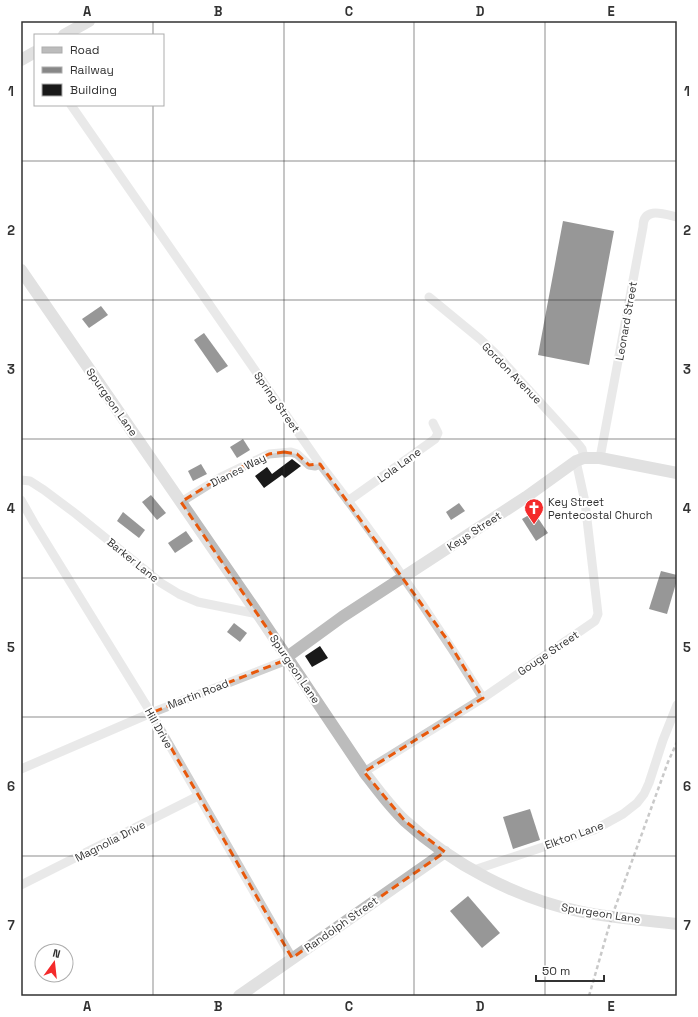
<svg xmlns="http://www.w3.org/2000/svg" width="698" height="1017" font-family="'Space Grotesk',sans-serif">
<rect width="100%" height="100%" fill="#fff"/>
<g fill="#191919">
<path d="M 563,221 L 614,231 L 589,365 L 538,355 Z"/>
<path d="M 101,306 L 108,315 L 89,328 L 82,319 Z"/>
<path d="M 204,333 L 228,366 L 217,373 L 194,340 Z"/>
<path d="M 243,439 L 250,450 L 237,458 L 230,447 Z"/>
<path d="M 292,459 L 301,466 L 285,478 L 282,475 L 264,488 L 255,476 L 267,467 L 272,474 Z"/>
<path d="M 201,464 L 207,474 L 193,481 L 188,471 Z"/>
<path d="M 151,495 L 166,513 L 157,520 L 142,502 Z"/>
<path d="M 459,503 L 465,511 L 451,520 L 446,512 Z"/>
<path d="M 123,512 L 145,530 L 139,538 L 117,521 Z"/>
<path d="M 534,512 L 548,533 L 536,541 L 522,519 Z"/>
<path d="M 186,531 L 193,541 L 175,553 L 168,543 Z"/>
<path d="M 661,571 L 677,575 L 677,580 L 667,614 L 649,609 Z"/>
<path d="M 234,623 L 247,633 L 240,642 L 227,632 Z"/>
<path d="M 320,646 L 328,658 L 312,667 L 305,656 Z"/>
<path d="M 530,809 L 540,840 L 513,849 L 503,817 Z"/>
<path d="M 468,896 L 500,933 L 482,948 L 450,911 Z"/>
</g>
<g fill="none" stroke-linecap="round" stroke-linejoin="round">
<g stroke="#cfcfcf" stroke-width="9">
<path d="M 71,105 L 320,464 C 378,539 433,617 483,698"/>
<path d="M 429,297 L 480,339 L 497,355 L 579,445 L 582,449 L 584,458"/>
<path d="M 600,458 L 643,227 C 643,206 664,214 677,217"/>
<path d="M 21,480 L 30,481 L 44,490 L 76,514 L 161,583 L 179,594 L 198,602 L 258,614"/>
<path d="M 21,500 L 34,523 L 151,713 L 292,958"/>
<path d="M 348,501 L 435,439 L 438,433 L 433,423"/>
<path d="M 181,502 L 221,477 L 269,454 L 291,452 L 297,454 L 309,465 L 315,466 L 320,464"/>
<path d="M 21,769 L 151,713 L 282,662 L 287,657"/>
<path d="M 364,772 L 483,698 L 595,621 L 598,614 L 585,502 L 576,461"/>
<path d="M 474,870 L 594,830 L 623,814 L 637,803 L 644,794 L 649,783 L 663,740 L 677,705"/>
<path d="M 21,885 L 198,796"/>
</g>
<g stroke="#bcbcbc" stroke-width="12">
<path d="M 64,35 L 89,21"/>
<path d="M 21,60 L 35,52"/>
<path d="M 21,270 L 258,614 L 364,772 C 377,789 390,807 405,821 C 452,864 516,898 578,911 C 610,918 644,920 677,924"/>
<path d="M 287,657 L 342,617 L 526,497 L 576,461 L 584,458 L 600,458 L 677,473"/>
<path d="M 239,996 L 445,852"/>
</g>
<path stroke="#878787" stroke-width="2.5" stroke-dasharray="4 3" stroke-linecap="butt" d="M 589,996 L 612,916 L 668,762 L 677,742"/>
</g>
<path d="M0 0H698V1017H0ZM 284,452 L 297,454 L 309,465 L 320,464 L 446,638 L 483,698 L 364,772 L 405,821 L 445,852 L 292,958 L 151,713 L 288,659 L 181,502 L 221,477 L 269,454 Z" fill="#fff" fill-opacity=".55" fill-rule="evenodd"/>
<path fill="none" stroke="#e8590c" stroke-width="3" stroke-dasharray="8 5" stroke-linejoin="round" d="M 284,452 L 297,454 L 309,465 L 320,464 L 446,638 L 483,698 L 364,772 L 405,821 L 445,852 L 292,958 L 151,713 L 288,659 L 181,502 L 221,477 L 269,454 Z"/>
<path fill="none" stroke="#323232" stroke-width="1" stroke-opacity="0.55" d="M 153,21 L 153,35M 284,21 L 284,996M 414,21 L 414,996M 545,21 L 545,996M 153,105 L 153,996M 21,161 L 677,161M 21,300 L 677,300M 21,439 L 677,439M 21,578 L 677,578M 21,717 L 677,717M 21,856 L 677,856"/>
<defs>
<g id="church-pin" transform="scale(1)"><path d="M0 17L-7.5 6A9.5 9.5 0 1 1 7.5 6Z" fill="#f42a2b" stroke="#fff"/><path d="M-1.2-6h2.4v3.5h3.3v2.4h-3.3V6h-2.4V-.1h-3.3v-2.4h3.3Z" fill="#fff"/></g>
</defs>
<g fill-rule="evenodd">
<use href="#church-pin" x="534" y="508"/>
</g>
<g text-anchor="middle" stroke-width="4" stroke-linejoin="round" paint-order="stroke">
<g font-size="11" fill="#323232" stroke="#fff">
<text transform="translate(626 321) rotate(-80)" y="4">Leonard Street</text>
<text transform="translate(512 373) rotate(46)" y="4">Gordon Avenue</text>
<text transform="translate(112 402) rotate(55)" y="4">Spurgeon Lane</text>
<text transform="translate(277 402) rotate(55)" y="4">Spring Street</text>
<text transform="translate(399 465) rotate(-36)" y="4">Lola Lane</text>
<text transform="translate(238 470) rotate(-27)" y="4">Dianes Way</text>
<text transform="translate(474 531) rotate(-33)" y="4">Keys Street</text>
<text transform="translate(133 560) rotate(39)" y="4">Barker Lane</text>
<text transform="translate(548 653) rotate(-34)" y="4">Gouge Street</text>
<text transform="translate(295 669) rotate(56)" y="4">Spurgeon Lane</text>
<text transform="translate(198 694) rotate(-21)" y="4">Martin Road</text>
<text transform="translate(159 728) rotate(60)" y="4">Hill Drive</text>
<text transform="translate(574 835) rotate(-20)" y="4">Elkton Lane</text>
<text transform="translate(110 841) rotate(-27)" y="4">Magnolia Drive</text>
<text transform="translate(601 913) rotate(9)" y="4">Spurgeon Lane</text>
<text transform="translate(341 924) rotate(-35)" y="4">Randolph Street</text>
</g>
<g font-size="11" fill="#323232" stroke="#fff" text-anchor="start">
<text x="548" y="506">Key Street<tspan x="548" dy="13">Pentecostal Church</tspan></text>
</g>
</g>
<rect width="698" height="1017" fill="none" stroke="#ffffff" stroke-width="44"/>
<rect x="34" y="34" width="130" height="72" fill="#ffffff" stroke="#adadad"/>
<rect x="42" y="47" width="20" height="6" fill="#bcbcbc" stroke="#adadad"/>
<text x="70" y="54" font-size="12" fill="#323232">Road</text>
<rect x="42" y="67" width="20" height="6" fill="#878787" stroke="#adadad"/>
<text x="70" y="74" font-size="12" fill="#323232">Railway</text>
<rect x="42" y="84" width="20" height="12" fill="#191919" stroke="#adadad"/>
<text x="70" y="94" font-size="12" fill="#323232">Building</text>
<g transform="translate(54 963) rotate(15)"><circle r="19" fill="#ffffff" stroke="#adadad"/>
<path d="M0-3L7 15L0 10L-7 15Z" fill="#f42a2b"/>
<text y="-6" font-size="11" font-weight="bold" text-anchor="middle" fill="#323232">N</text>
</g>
<path d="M536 975v6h68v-6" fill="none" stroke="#323232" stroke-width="2"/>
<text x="542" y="975" font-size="12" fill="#323232" stroke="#ffffff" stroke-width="3" paint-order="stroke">50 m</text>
<rect x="22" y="22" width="654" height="973" fill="none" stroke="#323232" stroke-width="1.5"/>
<g font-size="13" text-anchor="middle" font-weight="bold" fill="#323232">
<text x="87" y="16">A</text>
<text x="218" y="16">B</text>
<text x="349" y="16">C</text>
<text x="480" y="16">D</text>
<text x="611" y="16">E</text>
<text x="11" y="96">1</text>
<text x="687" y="96">1</text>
<text x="11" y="235">2</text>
<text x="687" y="235">2</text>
<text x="11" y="374">3</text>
<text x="687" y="374">3</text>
<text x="11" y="513">4</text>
<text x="687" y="513">4</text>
<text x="11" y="652">5</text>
<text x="687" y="652">5</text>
<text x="11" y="791">6</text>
<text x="687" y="791">6</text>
<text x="11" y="930">7</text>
<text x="687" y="930">7</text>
<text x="87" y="1011">A</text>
<text x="218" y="1011">B</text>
<text x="349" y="1011">C</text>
<text x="480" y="1011">D</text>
<text x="611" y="1011">E</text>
</g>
</svg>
